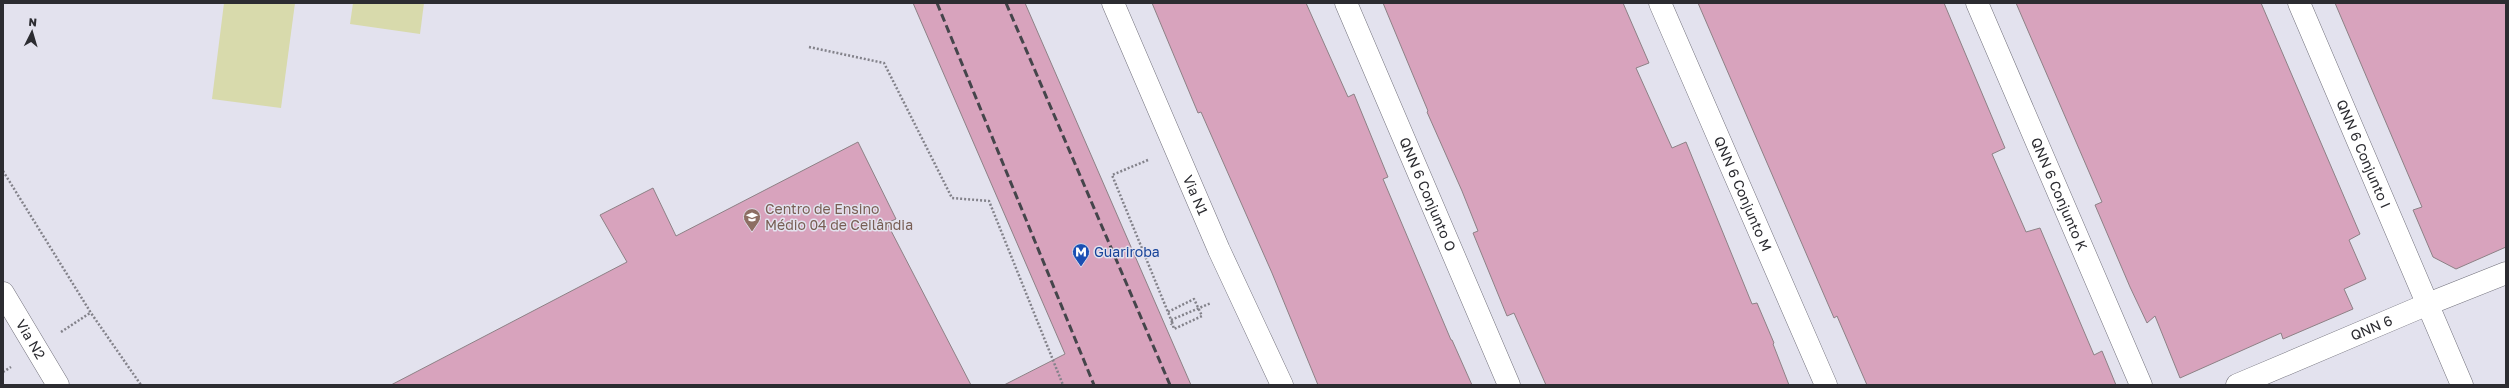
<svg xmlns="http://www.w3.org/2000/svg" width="2509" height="388" font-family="'Golos Text',sans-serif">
<rect width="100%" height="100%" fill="#e3e2ee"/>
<g fill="#d8daac">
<path d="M 224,3 L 295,3 L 281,108 L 212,99 Z"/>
<path d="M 353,3 L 424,3 L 420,34 L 350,24 Z"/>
</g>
<g fill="#d8a3bd" stroke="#8d8186">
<path d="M 913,3 L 1025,3 L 1191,385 L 1004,385 L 1065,354 Z"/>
<path d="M 1152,3 L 1306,3 L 1348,97 L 1354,94 L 1388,177 L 1383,179 L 1451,340 L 1452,340 L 1472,385 L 1318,385 L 1272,273 L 1201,112 L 1198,113 Z"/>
<path d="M 1383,3 L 1623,3 L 1649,63 L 1636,68 L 1672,148 L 1686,142 L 1752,304 L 1757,303 L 1774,343 L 1773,344 L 1789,385 L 1546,385 L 1514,313 L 1507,316 L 1473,233 L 1478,231 L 1462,191 L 1427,112 L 1428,111 Z"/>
<path d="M 1698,3 L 1944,3 L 2005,148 L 1992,154 L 2026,232 L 2040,228 L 2094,355 L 2102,351 L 2116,385 L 1867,385 L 1837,316 L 1834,318 Z"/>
<path d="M 2016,3 L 2261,3 L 2360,234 L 2349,240 L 2366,279 L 2344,289 L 2353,309 L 2283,339 L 2281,333 L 2180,378 L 2155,316 L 2147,323 L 2130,287 L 2095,205 L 2102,202 Z"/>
<path d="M 2335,3 L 2506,3 L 2506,247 L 2456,269 L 2433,257 L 2413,210 L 2422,207 Z"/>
<path d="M 858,142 L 896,219 L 887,223 L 971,385 L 391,385 L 627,262 L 600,215 L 653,188 L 676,236 Z"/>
</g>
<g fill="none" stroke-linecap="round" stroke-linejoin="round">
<g stroke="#72717c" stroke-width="23">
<g id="minor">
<path id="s1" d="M 1346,3 L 1509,385"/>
<path id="s2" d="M 1660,3 L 1826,385"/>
<path id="s3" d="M 1977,3 L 2141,385"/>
<path id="s4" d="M 2299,3 L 2462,385"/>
<path id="s5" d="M 2237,385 L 2428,304 L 2506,273"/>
</g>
</g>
<g stroke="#72717c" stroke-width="23">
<g id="tertiary">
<path id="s6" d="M 1113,3 L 1219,250 L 1282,385"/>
</g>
</g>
<g stroke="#72717c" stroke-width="23">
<g id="secondary">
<path id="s7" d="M 3,293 L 58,385"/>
</g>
</g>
<g stroke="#83828a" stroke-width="2.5" stroke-dasharray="2 2" stroke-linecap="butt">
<path d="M 809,47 L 884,63 L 952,198 L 989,201 L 1063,385"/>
<path d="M 1148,160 L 1112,175 L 1172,322 L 1171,325"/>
<path d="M 3,171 L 91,313 L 141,385"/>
<path d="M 1168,312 L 1194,299 L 1202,316 L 1174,329 L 1172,322"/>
<path d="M 1171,320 L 1211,303"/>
<path d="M 61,332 L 90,313"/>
<path d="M 3,372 L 11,367"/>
</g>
<use href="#minor" stroke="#fff" stroke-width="22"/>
<use href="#tertiary" stroke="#fff" stroke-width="22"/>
<use href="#secondary" stroke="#fff" stroke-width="22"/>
<g stroke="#45454b" stroke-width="3" stroke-dasharray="8 4" stroke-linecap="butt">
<path d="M 937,3 L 1094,385"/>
<path d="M 1006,3 L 1170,385"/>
</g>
</g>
<defs>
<g id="school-pin" transform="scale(0.9)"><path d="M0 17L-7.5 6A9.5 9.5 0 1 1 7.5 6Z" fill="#8d6e63" stroke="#e3e2ee"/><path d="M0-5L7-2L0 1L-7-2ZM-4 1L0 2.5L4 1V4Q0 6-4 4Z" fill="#fff"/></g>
<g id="metro-pin" transform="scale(0.9)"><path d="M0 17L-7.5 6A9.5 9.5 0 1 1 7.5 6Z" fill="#1a4fb4" stroke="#e3e2ee"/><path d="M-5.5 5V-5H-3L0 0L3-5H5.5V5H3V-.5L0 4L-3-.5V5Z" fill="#fff"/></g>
</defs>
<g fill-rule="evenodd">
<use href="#school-pin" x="752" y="217"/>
<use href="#metro-pin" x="1081" y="252"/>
</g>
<g text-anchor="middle" stroke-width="3" stroke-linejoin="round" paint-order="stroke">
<g font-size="14" fill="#2c2c31" stroke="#e3e2ee">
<text dy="5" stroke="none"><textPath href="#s4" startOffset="164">QNN 6 Conjunto I</textPath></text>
<text dy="5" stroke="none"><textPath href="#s1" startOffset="208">QNN 6 Conjunto O</textPath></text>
<text dy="5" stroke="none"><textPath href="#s2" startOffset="208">QNN 6 Conjunto M</textPath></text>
<text dy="5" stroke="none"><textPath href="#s3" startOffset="208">QNN 6 Conjunto K</textPath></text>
<text dy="5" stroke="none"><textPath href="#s6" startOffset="209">Via N1</textPath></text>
<text dy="5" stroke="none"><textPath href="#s5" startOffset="146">QNN 6</textPath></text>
<text dy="5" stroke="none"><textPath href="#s7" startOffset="54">Via N2</textPath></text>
</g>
<g font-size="14" fill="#785e54" stroke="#e3e2ee" text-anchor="start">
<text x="765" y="214">Centro de Ensino<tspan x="765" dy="16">Médio 04 de Ceilândia</tspan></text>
</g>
<g font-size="14" fill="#164399" stroke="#e3e2ee" text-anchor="start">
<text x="1094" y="257">Guariroba</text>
</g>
</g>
<rect width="2509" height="388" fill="none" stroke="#2c2c31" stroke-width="8"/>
<g transform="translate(32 32) rotate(5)" stroke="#e3e2ee" stroke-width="3" paint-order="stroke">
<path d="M0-3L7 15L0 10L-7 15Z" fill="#2c2c31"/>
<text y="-6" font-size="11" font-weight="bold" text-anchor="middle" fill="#2c2c31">N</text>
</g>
</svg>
